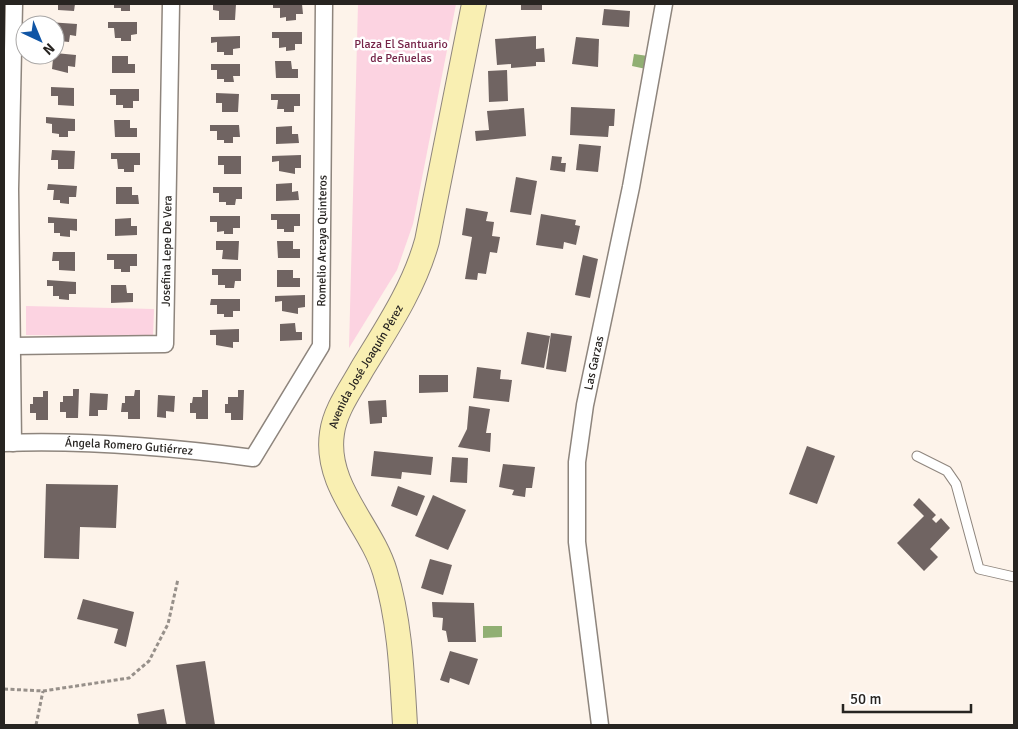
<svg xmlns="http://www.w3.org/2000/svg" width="1018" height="729" font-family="Signika,sans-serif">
<rect width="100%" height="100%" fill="#fdf3ea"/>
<g fill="#fcd3e1">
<path d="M 358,4 L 456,4 L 413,224 L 397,270 L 349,348 Z"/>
<path d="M 26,306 L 154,309 L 153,337 L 26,335 Z"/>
</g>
<g fill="#91af73">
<path d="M 634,54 L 648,56 L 646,69 L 632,66 Z"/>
<path d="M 483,626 L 502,626 L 502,637 L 483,638 Z"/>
</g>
<g fill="#706462">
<path d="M 58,4 L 75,4 L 74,11 L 58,10 Z"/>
<path d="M 114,4 L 130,4 L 130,11 L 121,11 L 121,8 L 114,8 Z"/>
<path d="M 213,4 L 236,4 L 235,20 L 219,20 L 219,11 L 213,10 Z"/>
<path d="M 273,4 L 302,4 L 303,14 L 296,14 L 296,20 L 286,21 L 286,17 L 280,18 L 280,8 L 273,8 Z"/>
<rect x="521" y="4" width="21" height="6"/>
<path d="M 604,9 L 630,11 L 629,27 L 602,25 Z"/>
<path d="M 48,22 L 77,24 L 76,36 L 70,35 L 69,42 L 60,41 L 60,38 L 55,38 L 55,25 L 48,25 Z"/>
<path d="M 108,22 L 137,22 L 137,34 L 131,35 L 131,41 L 121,41 L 121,38 L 115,38 L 114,28 L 108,28 Z"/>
<path d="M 272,32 L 302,32 L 302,44 L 295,44 L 295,50 L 286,51 L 286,47 L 279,48 L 279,38 L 272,38 Z"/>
<path d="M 240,36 L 240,48 L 233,49 L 233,55 L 224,55 L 224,52 L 217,52 L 217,42 L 211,43 L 211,37 Z"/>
<path d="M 536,36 L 536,49 L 544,48 L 545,62 L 536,62 L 536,66 L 511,68 L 511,64 L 497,65 L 495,39 Z"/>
<path d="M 576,37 L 599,39 L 598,67 L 572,64 Z"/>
<path d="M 55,53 L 76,55 L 75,67 L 68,66 L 68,73 L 52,69 L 53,59 L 46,59 L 46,55 Z"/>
<path d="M 112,56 L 128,56 L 128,64 L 135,64 L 135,73 L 112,73 Z"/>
<path d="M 275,61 L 291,61 L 292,69 L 298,69 L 298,78 L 276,78 Z"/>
<path d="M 211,64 L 240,64 L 240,76 L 233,76 L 234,82 L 224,82 L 224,79 L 217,79 L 217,70 L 211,70 Z"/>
<path d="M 507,70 L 508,101 L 489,102 L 488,71 Z"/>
<path d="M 51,87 L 74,88 L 74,106 L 58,105 L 58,96 L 51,96 Z"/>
<path d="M 110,89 L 139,89 L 139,101 L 133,101 L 133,108 L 123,108 L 123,105 L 116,105 L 116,95 L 110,95 Z"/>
<path d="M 216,93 L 239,94 L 238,112 L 222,112 L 222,103 L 216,103 Z"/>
<path d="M 271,94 L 300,94 L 300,106 L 294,106 L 294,112 L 284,112 L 284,109 L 277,109 L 278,100 L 271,100 Z"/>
<path d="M 571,107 L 615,109 L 614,126 L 609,126 L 608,137 L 570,135 Z"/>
<path d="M 524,108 L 526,136 L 476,141 L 475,131 L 489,130 L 487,111 Z"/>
<path d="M 46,117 L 75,119 L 75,131 L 68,131 L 68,137 L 59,137 L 59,134 L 52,133 L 52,124 L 46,123 Z"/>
<path d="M 114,120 L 130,120 L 130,128 L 137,128 L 137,137 L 115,137 Z"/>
<path d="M 210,125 L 239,125 L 240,137 L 233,137 L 233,143 L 224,143 L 224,140 L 217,140 L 217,131 L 210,131 Z"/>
<path d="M 292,126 L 292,134 L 298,134 L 299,143 L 276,144 L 276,127 Z"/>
<path d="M 579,144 L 601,146 L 598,172 L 576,170 Z"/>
<path d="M 52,150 L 75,151 L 74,169 L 58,169 L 58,160 L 51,160 Z"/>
<path d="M 111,153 L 140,153 L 140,165 L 134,165 L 134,172 L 124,172 L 124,169 L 118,169 L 117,159 L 111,159 Z"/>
<path d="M 301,155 L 301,168 L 295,168 L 295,174 L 279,171 L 279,161 L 272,162 L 272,156 Z"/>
<path d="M 218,156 L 241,156 L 241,174 L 224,174 L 224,165 L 218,165 Z"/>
<path d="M 552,156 L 562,157 L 561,163 L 566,163 L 565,172 L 550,170 Z"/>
<path d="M 516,177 L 537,181 L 531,215 L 510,212 Z"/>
<path d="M 292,183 L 292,192 L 298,191 L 299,200 L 276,201 L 276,184 Z"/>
<path d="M 48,184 L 77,186 L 76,197 L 69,197 L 69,204 L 60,203 L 60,200 L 53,200 L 54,190 L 47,190 Z"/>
<path d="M 116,187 L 132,187 L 132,195 L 138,195 L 139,204 L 116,204 Z"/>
<path d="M 213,187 L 242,187 L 242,199 L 236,199 L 235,205 L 226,205 L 226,202 L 219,202 L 219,193 L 213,193 Z"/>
<path d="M 466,208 L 488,212 L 486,221 L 494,222 L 492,236 L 500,237 L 497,253 L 490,252 L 486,274 L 478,273 L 477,280 L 465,279 L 472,237 L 462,235 Z"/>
<path d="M 271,214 L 300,214 L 300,226 L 294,226 L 294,232 L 284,232 L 284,229 L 277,229 L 277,220 L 271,220 Z"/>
<path d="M 541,214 L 576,220 L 575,225 L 580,226 L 576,245 L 564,242 L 563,249 L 536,245 Z"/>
<path d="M 210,216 L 240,216 L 240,228 L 233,228 L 233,234 L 224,234 L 224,231 L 217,232 L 217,222 L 210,222 Z"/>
<path d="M 48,217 L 77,219 L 77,231 L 70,230 L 70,237 L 60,236 L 60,233 L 54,233 L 54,223 L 48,223 Z"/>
<path d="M 131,218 L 131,226 L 137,226 L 137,235 L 115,236 L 115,219 Z"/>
<path d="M 216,241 L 239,241 L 238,260 L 222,259 L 223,250 L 216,250 Z"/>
<path d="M 277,241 L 293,241 L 293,249 L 300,249 L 300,258 L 278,258 Z"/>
<path d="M 53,252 L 75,252 L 75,271 L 59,270 L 59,261 L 52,261 Z"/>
<path d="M 107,254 L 137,254 L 137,266 L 130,266 L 130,272 L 121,272 L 121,269 L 114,269 L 114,260 L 107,260 Z"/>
<path d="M 583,255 L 598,259 L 590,298 L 575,295 Z"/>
<path d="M 212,269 L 241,269 L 241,281 L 235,281 L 234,288 L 225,288 L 225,285 L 218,285 L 218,275 L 212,275 Z"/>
<path d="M 277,270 L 293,270 L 293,278 L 300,278 L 300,287 L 277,287 Z"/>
<path d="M 47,280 L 76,282 L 76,294 L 69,294 L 69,300 L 59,299 L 59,296 L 53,296 L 53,286 L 47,286 Z"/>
<path d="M 111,285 L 126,285 L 127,293 L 133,293 L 133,302 L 111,303 Z"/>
<path d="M 305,295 L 305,307 L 298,308 L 298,314 L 282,311 L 282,301 L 275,302 L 275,296 Z"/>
<path d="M 211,299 L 240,299 L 240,311 L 233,311 L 233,317 L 224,317 L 224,314 L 217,314 L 217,305 L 210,305 Z"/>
<path d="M 295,323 L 296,332 L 302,332 L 302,340 L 280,341 L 280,324 Z"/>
<path d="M 239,329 L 239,342 L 233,342 L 233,348 L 216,345 L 216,335 L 210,335 L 210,330 Z"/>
<path d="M 527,332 L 550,336 L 544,368 L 521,364 Z"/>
<path d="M 551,333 L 572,336 L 566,372 L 546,369 Z"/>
<path d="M 477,367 L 501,370 L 500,379 L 512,380 L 509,402 L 473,398 Z"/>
<path d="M 419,375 L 448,375 L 448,392 L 419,393 Z"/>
<path d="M 73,389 L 79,389 L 78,418 L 66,418 L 66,412 L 60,412 L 60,402 L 63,402 L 63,396 L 73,396 Z"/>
<path d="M 135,390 L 140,390 L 140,419 L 128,419 L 128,412 L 121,412 L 122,403 L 125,403 L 125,396 L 134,396 Z"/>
<path d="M 202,390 L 208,390 L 208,419 L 196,419 L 196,413 L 190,413 L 190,403 L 192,403 L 193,397 L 202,397 Z"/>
<path d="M 238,390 L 244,390 L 243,420 L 231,420 L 231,413 L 225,413 L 225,404 L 228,404 L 228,397 L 238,397 Z"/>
<path d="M 43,391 L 48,391 L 48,420 L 36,420 L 36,413 L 30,413 L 30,404 L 33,404 L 33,397 L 43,397 Z"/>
<path d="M 90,393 L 108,394 L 107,410 L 98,410 L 98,416 L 89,416 Z"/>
<path d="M 158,395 L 175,396 L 174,412 L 166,411 L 166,418 L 157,417 Z"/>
<path d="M 386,400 L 387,417 L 382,417 L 382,423 L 370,424 L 368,401 Z"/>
<path d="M 469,406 L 490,409 L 486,433 L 491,433 L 490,452 L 458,447 L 467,429 Z"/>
<path d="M 807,446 L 835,456 L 817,504 L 789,494 Z"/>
<path d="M 374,451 L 433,457 L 431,475 L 402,472 L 401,479 L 371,476 Z"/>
<path d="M 452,457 L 468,458 L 467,483 L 450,482 Z"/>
<path d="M 503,464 L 535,467 L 532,488 L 526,488 L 525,497 L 512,495 L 514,490 L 499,487 Z"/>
<path d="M 46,484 L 118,485 L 116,528 L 80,527 L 79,559 L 44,558 Z"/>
<path d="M 398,486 L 425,496 L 417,516 L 391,506 Z"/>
<path d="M 433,495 L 466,510 L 448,550 L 415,536 Z"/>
<path d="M 919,498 L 936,515 L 932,519 L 936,523 L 941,518 L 950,528 L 930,549 L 938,557 L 924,571 L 897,543 L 924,516 L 913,505 Z"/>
<path d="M 430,559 L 452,565 L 443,595 L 421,588 Z"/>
<path d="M 83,599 L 134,612 L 126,647 L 114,643 L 118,629 L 77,619 Z"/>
<path d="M 432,602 L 474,603 L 476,642 L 448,642 L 446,631 L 442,630 L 443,618 L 433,617 Z"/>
<path d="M 450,651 L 478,659 L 469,685 L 450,678 L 449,683 L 440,680 Z"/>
<path d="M 205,661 L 215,725 L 186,725 L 176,665 Z"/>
<path d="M 164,709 L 167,725 L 139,725 L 137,714 Z"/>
</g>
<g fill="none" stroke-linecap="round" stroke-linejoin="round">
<g stroke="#8e857d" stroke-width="11">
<path id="service" d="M 917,456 L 947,471 L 956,484 L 979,569 L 1014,577"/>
</g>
<g stroke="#8e857d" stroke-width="19">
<g id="minor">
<path id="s1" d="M 12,346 L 165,344 L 171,4"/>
<path id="s2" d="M 4,443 C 87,440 170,447 253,458 L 321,346 L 324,4"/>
<path d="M 13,443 L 10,189 L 14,4"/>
<path id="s3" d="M 600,725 L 577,542 L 577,462 L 585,405 L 631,187 L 664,4"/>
</g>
</g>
<g stroke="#8e857d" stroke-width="26">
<g id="secondary">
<path id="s4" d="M 405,725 C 402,674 400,621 385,572 C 371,525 324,486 332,433 C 335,410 351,389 362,369 C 387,328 414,288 427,241 L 474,4"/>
</g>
</g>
<g stroke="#97908a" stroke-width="3" stroke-dasharray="4 2.5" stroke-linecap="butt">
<path d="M 4,689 L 43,691 L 129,678 L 149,661 L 168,624 L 178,579"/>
<path d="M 36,725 L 43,691"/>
</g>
<use href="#service" stroke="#fff" stroke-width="9"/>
<use href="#minor" stroke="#fff" stroke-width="16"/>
<use href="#secondary" stroke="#f9efb2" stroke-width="24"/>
</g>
<g text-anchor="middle" stroke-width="5" stroke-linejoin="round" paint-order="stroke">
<g font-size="12" fill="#752448" stroke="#fff">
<text x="401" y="48">Plaza El Santuario<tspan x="401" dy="14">de Peñuelas</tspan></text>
</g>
<g font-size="12" fill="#272421" stroke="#fff">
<text dy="4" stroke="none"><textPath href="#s2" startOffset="486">Romelio Arcaya Quinteros</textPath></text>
<text dy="4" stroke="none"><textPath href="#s1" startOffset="246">Josefina Lepe De Vera</textPath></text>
<text dy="4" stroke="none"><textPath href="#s3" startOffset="365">Las Garzas</textPath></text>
<text dy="4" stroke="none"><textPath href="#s4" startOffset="381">Avenida José Joaquín Pérez</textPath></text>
<text dy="4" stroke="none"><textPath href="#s2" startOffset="125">Ángela Romero Gutiérrez</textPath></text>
</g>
</g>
<rect width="1018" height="729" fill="none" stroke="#272421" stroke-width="10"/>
<g transform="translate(40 40) rotate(136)"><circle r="24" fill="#ffffff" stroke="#a9a7a6"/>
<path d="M0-4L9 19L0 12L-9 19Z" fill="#1055a5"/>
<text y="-8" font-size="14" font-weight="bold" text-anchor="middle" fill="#272421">N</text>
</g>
<path d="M843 704v8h128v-8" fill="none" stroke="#272421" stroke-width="2.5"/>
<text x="850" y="704" font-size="15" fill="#272421" stroke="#ffffff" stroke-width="4" paint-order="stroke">50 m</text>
</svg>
